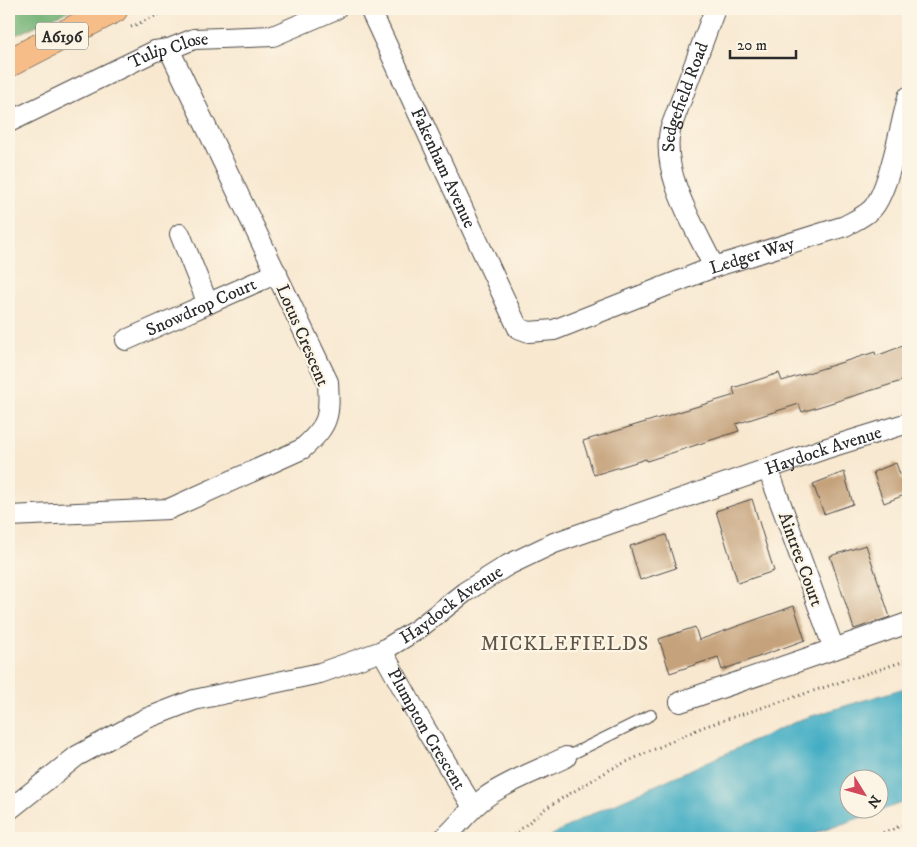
<svg xmlns="http://www.w3.org/2000/svg" width="917" height="847" font-family="'IM FELL DW Pica',serif">
<rect width="100%" height="100%" fill="#fcf5e5"/>
<filter id="ink" filterUnits="userSpaceOnUse"><feTurbulence type="fractalNoise" baseFrequency=".02" numOctaves="2"/><feDisplacementMap in="SourceGraphic" scale="10" xChannelSelector="R" yChannelSelector="G"/><feConvolveMatrix kernelMatrix="1 2 1 2 8 2 1 2 1" color-interpolation-filters="sRGB"/></filter>
<filter id="wash" filterUnits="userSpaceOnUse"><feTurbulence type="fractalNoise" baseFrequency=".0096" numOctaves="4" result="noise"/><feDisplacementMap in="SourceGraphic" scale="20" xChannelSelector="R" yChannelSelector="G"/><feGaussianBlur stdDeviation="1.12" result="paint"/><feColorMatrix in="noise" values="0 0 0 0 0 0 0 0 0 0 0 0 0 0 0 0 0 1.4 0 .05"/><feComposite in="paint" operator="in"/></filter>
<g filter="url(#wash)">
<rect width="100%" height="100%" fill="#f8e8d0"/>
<path fill="#6eb072" stroke="#4c6e4e" d="M 9,9 L 72,9 L 9,38 Z"/>
<path fill="#45aec4" stroke="#386c78" fill-rule="evenodd" d="M 908,687 L 908,801 L 802,838 L 547,838 L 581,819 L 802,719 ZM 850,780 L 880,780 L 880,810 L 850,810 Z"/>
<g id="blocks">
<g fill="#c5a27c">
<path d="M 908,344 L 908,379 L 802,412 L 799,404 L 736,424 L 739,431 L 647,461 L 646,459 L 594,475 L 583,441 L 735,395 L 733,388 L 779,373 L 782,381 L 875,352 L 876,356 Z"/>
<path d="M 896,463 L 907,494 L 884,503 L 873,472 Z"/>
<path d="M 844,472 L 853,504 L 824,514 L 813,484 Z"/>
<path d="M 752,499 L 774,571 L 738,583 L 716,511 Z"/>
<path d="M 666,535 L 676,568 L 640,580 L 630,546 Z"/>
<path d="M 866,545 L 890,617 L 854,629 L 830,556 Z"/>
<path d="M 794,606 L 805,640 L 722,670 L 718,657 L 670,673 L 659,639 L 695,627 L 699,640 Z"/>
</g>
</g>
</g>
<g filter="url(#ink)">
<use href="#blocks" fill-opacity="0" stroke="#4a4744" stroke-width="1"/>
<g fill="none" stroke-linecap="round" stroke-linejoin="round">
<g stroke="#4a4744" stroke-width="12">
<path id="lane" d="M 566,757 L 651,715"/>
</g>
<g stroke="#4a4744" stroke-width="22">
<g id="street">
<path id="s1" d="M 370,9 L 518,328 L 529,332 L 554,330 L 714,267 L 845,226 C 854,221 865,216 872,209 C 889,191 901,123 908,97"/>
<path id="s2" d="M 9,122 L 155,51 L 169,49 L 194,39 L 273,36 L 336,9"/>
<path d="M 180,234 L 208,304"/>
<path id="s3" d="M 714,267 C 695,227 661,175 670,130 L 715,9"/>
<path id="s4" d="M 126,340 L 277,273"/>
<path d="M 9,516 L 169,509 L 302,449 C 329,425 330,417 328,382 L 169,49"/>
<path d="M 834,649 L 908,623"/>
<path id="s5" d="M 382,651 L 425,728 L 473,807"/>
<path d="M 680,702 L 834,649 L 768,469"/>
<path id="s6" d="M 9,810 L 77,756 L 145,719 L 194,700 L 320,673 L 382,651 L 418,629 L 465,592 L 508,565 L 554,543 L 824,449 L 908,423"/>
<path d="M 444,838 C 459,825 469,809 486,797 C 506,782 542,769 566,757"/>
</g>
</g>
<g stroke="#4a4744" stroke-width="29">
<path id="primary" d="M 9,63 L 114,9"/>
</g>
<g stroke="#4a4744" stroke-width="3" stroke-dasharray="1 4" stroke-linecap="butt">
<path d="M 131,27 L 171,9"/>
<path d="M 510,838 L 546,808 L 611,769 L 703,727 L 908,660"/>
<path d="M 869,838 L 908,823"/>
</g>
<use href="#lane" stroke="#fff" stroke-width="10"/>
<use href="#street" stroke="#fff" stroke-width="20"/>
<use href="#primary" stroke="#f7bd88" stroke-width="28"/>
</g>
</g>
<g text-anchor="middle" stroke-width="4.5" stroke-linejoin="round" paint-order="stroke">
<rect fill="#fcf5e5" stroke="#6a6863" stroke-width="1" x="36" y="22.5" width="52" height="27" rx="4"/>
<g font-size="16" font-weight="bold" fill="#2b2b2b">
<text x="62" y="42">A6196</text>
</g>
<g font-size="18" fill="#2b2b2b" stroke="#fcf5e5">
<text dy="6" stroke="none"><textPath href="#s2" startOffset="176">Tulip Close</textPath></text>
<text dy="6" stroke="none"><textPath href="#s3" startOffset="182">Sedgefield Road</textPath></text>
<text dy="6" stroke="none"><textPath href="#s1" startOffset="175">Fakenham Avenue</textPath></text>
<text dy="6" stroke="none"><textPath href="#s1" startOffset="600">Ledger Way</textPath></text>
<text dy="6" stroke="none"><textPath href="#s4" startOffset="82">Snowdrop Court</textPath></text>
<text transform="translate(303 335) rotate(67)" y="6">Lotus Crescent</text>
<text dy="6" stroke="none"><textPath href="#s6" startOffset="900">Haydock Avenue</textPath></text>
<text transform="translate(801 559) rotate(70)" y="6">Aintree Court</text>
<text dy="6" stroke="none"><textPath href="#s6" startOffset="495">Haydock Avenue</textPath></text>
<text dy="6" stroke="none"><textPath href="#s5" startOffset="90">Plumpton Crescent</textPath></text>
</g>
<g font-size="20" letter-spacing="1" fill="#615547" stroke="#fcf5e5">
<text x="565" y="650">MICKLEFIELDS</text>
</g>
</g>
<rect width="917" height="847" fill="none" stroke="#fcf5e5" stroke-width="30"/>
<g transform="translate(864 794) rotate(127)"><circle r="24" fill="#fcf5e5" stroke="#a8a49b"/>
<path d="M0-4L9 19L0 12L-9 19Z" fill="#d1495b"/>
<text y="-8" font-size="14" font-weight="bold" text-anchor="middle" fill="#2b2b2b">N</text>
</g>
<path d="M730 50v8h66v-8" fill="none" stroke="#2b2b2b" stroke-width="2.5"/>
<text x="737" y="50" font-size="15" fill="#2b2b2b" stroke="#fcf5e5" stroke-width="4" paint-order="stroke">20 m</text>
</svg>
